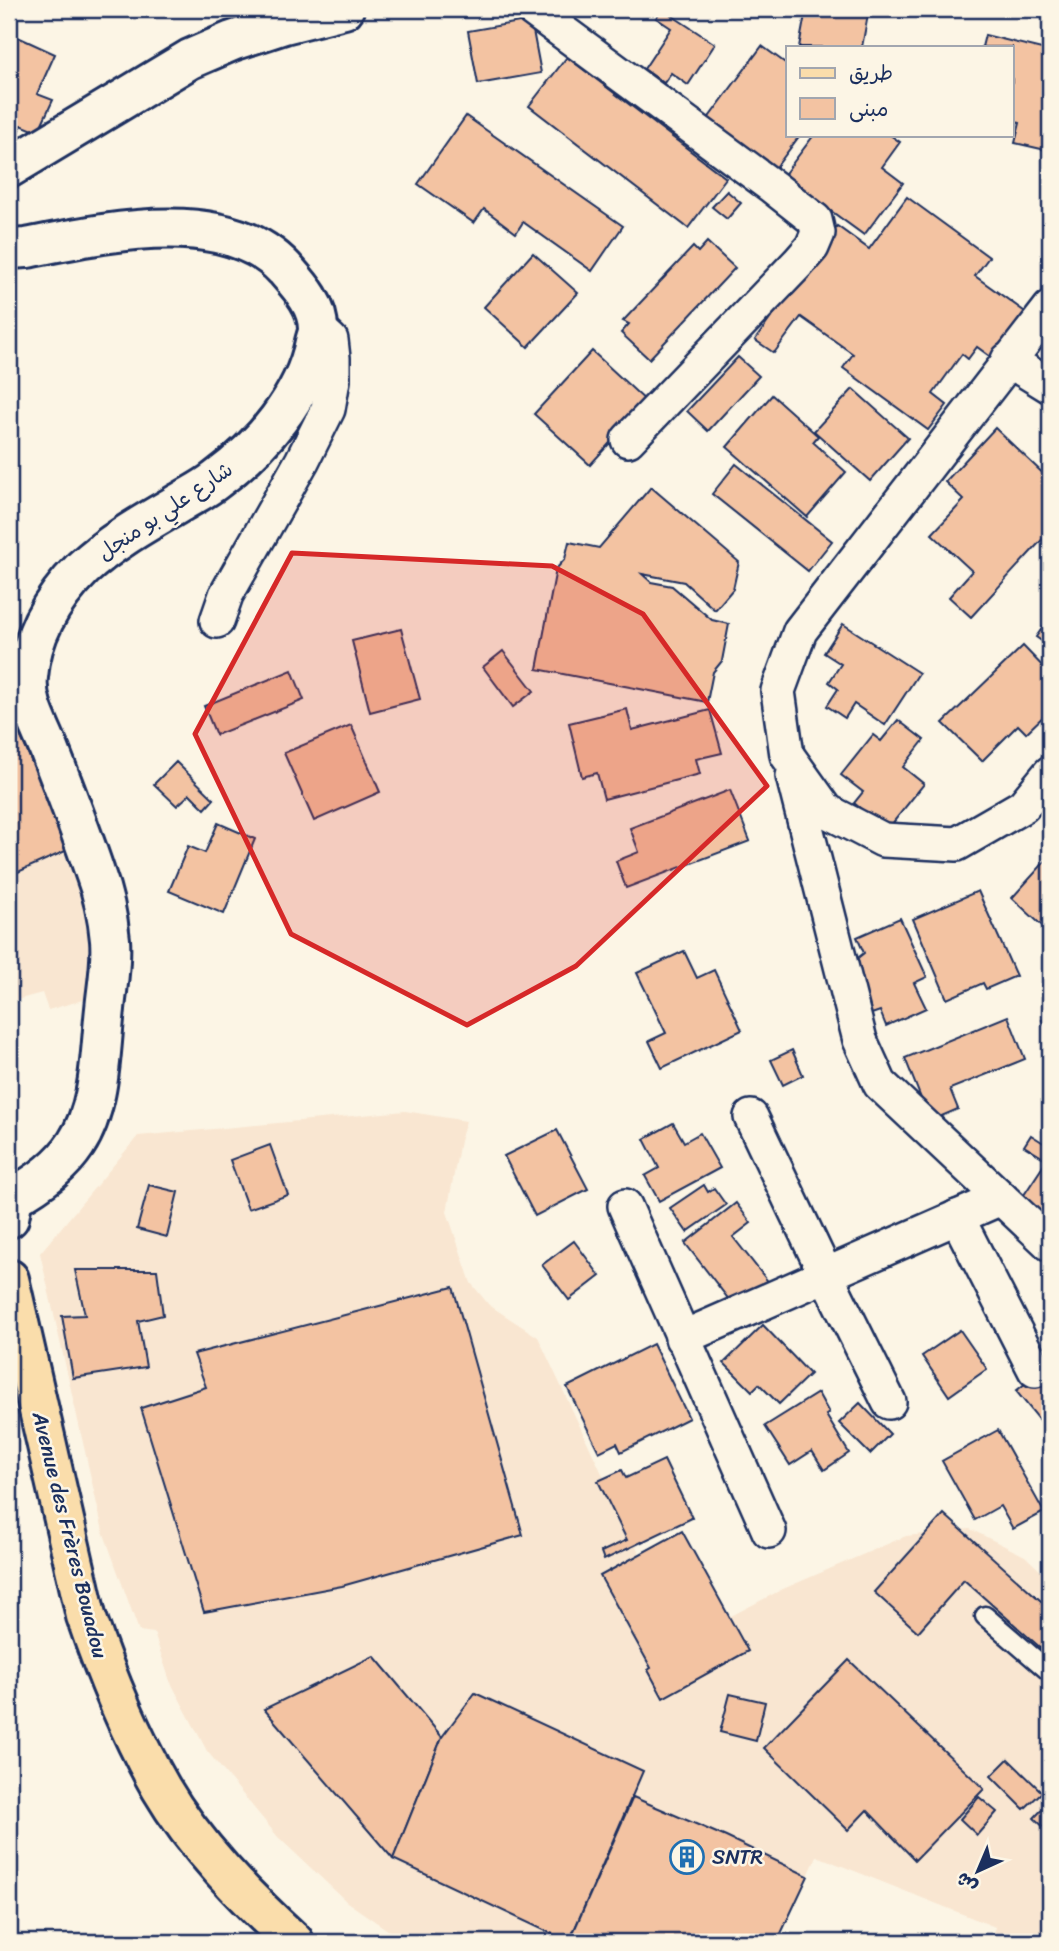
<svg xmlns="http://www.w3.org/2000/svg" width="1059" height="1951" font-family="Sriracha,'Playpen Sans Arabic',sans-serif">
<rect width="100%" height="100%" fill="#fcf5e5"/>
<filter id="ink" filterUnits="userSpaceOnUse"><feTurbulence type="fractalNoise" baseFrequency=".0143" numOctaves="2"/><feDisplacementMap in="SourceGraphic" scale="14" xChannelSelector="R" yChannelSelector="G"/><feConvolveMatrix kernelMatrix="1 2 1 2 8 2 1 2 1" color-interpolation-filters="sRGB"/></filter>
<g filter="url(#ink)">
<g fill="#f9e6d1">
<path d="M 9,681 L 91,902 L 90,998 L 48,1010 L 42,993 L 9,1002 Z"/>
<path d="M 405,1111 L 466,1121 L 460,1141 L 447,1212 L 471,1283 L 489,1305 L 538,1337 L 681,1642 L 783,1589 L 906,1536 L 970,1529 L 1025,1556 L 1050,1580 L 1050,1942 L 993,1942 L 995,1927 L 817,1856 L 808,1876 L 633,1797 L 569,1942 L 405,1942 L 347,1902 L 278,1837 L 207,1751 L 170,1681 L 154,1633 L 139,1631 L 103,1531 L 40,1253 L 138,1136 Z"/>
</g>
<g fill="#f3c3a2" stroke="#1b2f5e" stroke-width="2">
<path d="M 662,9 L 715,44 L 688,85 L 671,73 L 664,83 L 644,69 L 671,28 L 656,18 Z"/>
<path d="M 806,9 L 869,9 L 862,47 L 799,47 Z"/>
<path d="M 531,20 L 541,73 L 478,84 L 468,31 Z"/>
<path d="M 9,33 L 55,54 L 37,94 L 53,100 L 38,132 L 21,125 L 17,136 L 9,132 Z"/>
<path d="M 985,35 L 1050,51 L 1050,151 L 1015,143 L 1020,123 L 1012,121 L 1012,47 L 982,47 Z"/>
<path d="M 762,46 L 788,65 L 788,135 L 800,135 L 771,174 L 704,124 Z"/>
<path d="M 567,57 L 726,178 L 688,228 L 529,106 Z"/>
<path d="M 466,116 L 623,226 L 592,271 L 523,222 L 516,233 L 484,209 L 474,223 L 418,184 Z"/>
<path d="M 814,135 L 890,135 L 900,142 L 882,167 L 903,183 L 864,235 L 783,176 Z"/>
<path d="M 727,191 L 741,203 L 727,219 L 712,207 Z"/>
<path d="M 907,197 L 989,257 L 975,276 L 1028,314 L 995,360 L 977,347 L 968,359 L 962,354 L 933,394 L 947,405 L 928,430 L 843,368 L 853,354 L 801,317 L 774,353 L 755,340 L 837,226 L 869,249 Z"/>
<path d="M 707,242 L 735,268 L 649,359 L 621,333 L 629,324 L 623,321 L 693,247 L 698,252 Z"/>
<path d="M 533,253 L 578,293 L 528,347 L 484,307 Z"/>
<path d="M 592,351 L 647,402 L 590,465 L 534,414 Z"/>
<path d="M 738,357 L 759,376 L 708,431 L 687,411 Z"/>
<path d="M 853,389 L 908,438 L 870,481 L 814,431 Z"/>
<path d="M 772,395 L 818,436 L 813,442 L 846,472 L 807,517 L 727,447 Z"/>
<path d="M 995,428 L 1050,480 L 1050,531 L 971,617 L 949,597 L 972,571 L 932,534 L 964,500 L 945,482 Z"/>
<path d="M 736,464 L 832,541 L 808,571 L 712,494 Z"/>
<path d="M 651,487 L 739,562 L 733,589 L 715,610 L 684,582 L 642,574 L 651,582 L 672,586 L 712,620 L 729,624 L 722,661 L 713,672 L 707,702 L 537,669 L 556,569 L 565,559 L 569,542 L 599,548 Z"/>
<path d="M 1050,617 L 1050,647 L 1036,637 Z"/>
<path d="M 843,624 L 919,673 L 885,725 L 854,704 L 845,718 L 827,706 L 838,689 L 829,682 L 841,664 L 824,653 Z"/>
<path d="M 401,629 L 420,699 L 370,712 L 352,641 Z"/>
<path d="M 1023,646 L 1050,674 L 1050,710 L 1026,733 L 1018,725 L 982,761 L 943,723 Z"/>
<path d="M 503,651 L 534,691 L 513,707 L 483,667 Z"/>
<path d="M 292,670 L 304,700 L 216,735 L 204,706 Z"/>
<path d="M 627,709 L 632,730 L 710,710 L 722,753 L 696,759 L 700,774 L 604,799 L 597,773 L 582,777 L 569,723 Z"/>
<path d="M 9,710 L 70,849 L 9,876 Z"/>
<path d="M 898,720 L 924,740 L 903,767 L 924,784 L 887,830 L 854,803 L 863,792 L 841,775 L 873,735 L 881,741 Z"/>
<path d="M 351,725 L 380,792 L 314,821 L 284,753 Z"/>
<path d="M 176,762 L 214,799 L 205,809 L 190,794 L 177,806 L 154,784 Z"/>
<path d="M 730,790 L 750,841 L 626,888 L 616,861 L 639,852 L 630,828 Z"/>
<path d="M 218,823 L 255,839 L 224,914 L 169,891 L 188,846 L 205,853 Z"/>
<path d="M 1050,856 L 1050,933 L 1012,898 Z"/>
<path d="M 978,891 L 1016,976 L 986,989 L 983,983 L 947,999 L 913,919 Z"/>
<path d="M 900,918 L 927,977 L 914,983 L 926,1008 L 886,1026 L 880,1011 L 866,1016 L 849,965 L 864,953 L 857,937 Z"/>
<path d="M 684,951 L 697,978 L 714,970 L 742,1030 L 662,1068 L 649,1041 L 666,1033 L 637,973 Z"/>
<path d="M 1050,1015 L 1050,1033 L 1042,1020 Z"/>
<path d="M 1008,1016 L 1025,1059 L 950,1089 L 958,1109 L 930,1121 L 905,1058 Z"/>
<path d="M 792,1050 L 803,1075 L 783,1085 L 771,1060 Z"/>
<path d="M 673,1123 L 684,1142 L 700,1133 L 720,1168 L 659,1201 L 645,1176 L 659,1168 L 644,1139 Z"/>
<path d="M 557,1130 L 588,1189 L 535,1216 L 504,1156 Z"/>
<path d="M 1031,1135 L 1050,1147 L 1050,1221 L 1020,1201 L 1047,1160 L 1024,1146 Z"/>
<path d="M 270,1145 L 288,1195 L 248,1209 L 230,1160 Z"/>
<path d="M 149,1185 L 178,1192 L 167,1237 L 137,1229 Z"/>
<path d="M 704,1185 L 708,1192 L 714,1188 L 726,1205 L 687,1232 L 670,1208 Z"/>
<path d="M 736,1203 L 751,1223 L 733,1237 L 770,1284 L 737,1310 L 685,1243 Z"/>
<path d="M 574,1241 L 600,1276 L 569,1300 L 542,1265 Z"/>
<path d="M 75,1270 L 157,1270 L 163,1315 L 138,1321 L 146,1367 L 73,1378 L 62,1316 L 85,1315 Z"/>
<path d="M 453,1287 L 523,1535 L 342,1586 L 204,1612 L 141,1408 L 206,1387 L 194,1354 Z"/>
<path d="M 763,1325 L 810,1374 L 779,1404 L 759,1384 L 752,1391 L 724,1363 Z"/>
<path d="M 960,1330 L 987,1369 L 949,1396 L 922,1356 Z"/>
<path d="M 653,1344 L 689,1418 L 621,1452 L 617,1443 L 599,1452 L 567,1387 Z"/>
<path d="M 1050,1364 L 1050,1433 L 1016,1391 Z"/>
<path d="M 818,1393 L 829,1413 L 826,1415 L 849,1453 L 824,1470 L 812,1451 L 790,1465 L 765,1426 Z"/>
<path d="M 860,1403 L 890,1434 L 870,1454 L 839,1423 Z"/>
<path d="M 998,1430 L 1044,1512 L 1013,1529 L 1000,1506 L 975,1520 L 942,1461 Z"/>
<path d="M 664,1460 L 692,1518 L 604,1560 L 601,1552 L 627,1540 L 598,1481 L 622,1470 L 626,1478 Z"/>
<path d="M 944,1514 L 1050,1609 L 1050,1643 L 1043,1650 L 964,1580 L 918,1632 L 874,1592 Z"/>
<path d="M 682,1531 L 748,1651 L 663,1698 L 648,1670 L 651,1668 L 600,1576 Z"/>
<path d="M 374,1656 L 442,1737 L 393,1859 L 264,1709 Z"/>
<path d="M 849,1660 L 984,1789 L 915,1860 L 867,1810 L 848,1830 L 764,1748 Z"/>
<path d="M 475,1693 L 643,1771 L 569,1942 L 393,1859 L 442,1737 Z"/>
<path d="M 730,1694 L 765,1702 L 756,1741 L 720,1732 Z"/>
<path d="M 1008,1759 L 1042,1792 L 1024,1809 L 991,1776 Z"/>
<path d="M 633,1797 L 726,1837 L 808,1876 L 777,1942 L 569,1942 Z"/>
<path d="M 979,1797 L 997,1812 L 977,1835 L 960,1819 Z"/>
<path d="M 1050,1801 L 1050,1833 L 1034,1818 Z"/>
</g>
<g fill="none" stroke-linecap="round" stroke-linejoin="round">
<g stroke="#1b2f5e" stroke-width="23">
<path id="service" d="M 985,1616 L 1050,1672"/>
</g>
<g stroke="#1b2f5e" stroke-width="38">
<g id="minor">
<path d="M 532,9 L 773,187 L 815,220 L 818,233 L 812,247 L 798,263 L 628,440"/>
<path d="M 1050,308 L 800,631 L 778,691 L 787,755 L 827,811 L 883,840 L 957,844 L 1023,806 L 1050,773"/>
<path d="M 1008,360 L 1050,386"/>
<path d="M 217,621 L 226,595 L 302,461 L 328,409 L 333,380 L 333,358 L 331,340 L 318,328"/>
<path d="M 793,776 L 860,1040 L 880,1084 L 1050,1244"/>
<path d="M 751,1117 L 826,1275 L 889,1402"/>
<path d="M 625,1206 L 769,1531"/>
<path d="M 957,1217 L 1035,1370"/>
<path d="M 682,1338 L 1001,1198"/>
</g>
</g>
<g stroke="#1b2f5e" stroke-width="44">
<g id="tertiary">
<path d="M 9,168 L 190,59 L 232,41 L 284,24 L 344,9"/>
<path d="M 9,249 L 27,248 C 103,233 225,204 285,269 C 300,286 318,305 318,329 C 318,333 316,338 315,342 C 304,398 261,447 216,480 C 205,489 192,495 181,502 C 147,522 112,541 83,568 C 53,598 31,634 28,677 C 25,702 40,726 49,749 C 65,790 81,831 95,873 C 103,894 108,918 110,940 C 112,963 107,987 105,1009 C 100,1053 101,1106 76,1144 C 61,1167 37,1184 13,1197 L 9,1218"/>
</g>
</g>
<g stroke="#1b2f5e" stroke-width="44">
<path id="primary" d="M 9,1279 L 86,1616 C 106,1675 130,1734 161,1788 C 195,1846 245,1897 294,1942"/>
</g>
<use href="#service" stroke="#fcf5e5" stroke-width="18"/>
<use href="#minor" stroke="#fcf5e5" stroke-width="33"/>
<use href="#tertiary" stroke="#fcf5e5" stroke-width="38"/>
<use href="#primary" stroke="#faddab" stroke-width="38"/>
</g>
</g>
<path fill="#d62828" fill-opacity="0.2" stroke="#d62828" stroke-width="5" stroke-linejoin="round" d="M 292,553 L 552,566 L 643,614 L 767,786 L 576,966 L 467,1025 L 291,934 L 195,734 Z"/>
<defs>
<g id="building-ring" transform="scale(1.75)"><circle r="9.5" fill="#fcf5e5" stroke="#1f6fb2" stroke-width="1.5"/><path d="M-4-6H4V6H1V3H-1V6H-4ZM-2.5-4.3h1.7v1.8h-1.7ZM.8-4.3h1.7v1.8H.8ZM-2.5-1h1.7V.8h-1.7ZM.8-1h1.7V.8H.8Z" fill="#1f6fb2"/></g>
</defs>
<g fill-rule="evenodd">
<use href="#building-ring" x="687" y="1857"/>
</g>
<g text-anchor="middle" stroke-width="5" stroke-linejoin="round" paint-order="stroke">
<g font-size="21" fill="#1b2f5e" stroke="#fcf5e5">
<text transform="translate(165 511) rotate(-34)" y="7">شارع علي بو منجل</text>
<text transform="translate(70 1535) rotate(76)" y="7">Avenue des Frères Bouadou</text>
</g>
<g font-size="21" fill="#1b2f5e" stroke="#fcf5e5" text-anchor="start">
<text x="712" y="1864">SNTR</text>
</g>
</g>
<rect width="1059" height="1951" fill="none" stroke="#fcf5e5" stroke-width="35"/>
<rect x="18" y="18" width="1024" height="1916" fill="none" stroke="#1b2f5e" stroke-width="2.5" filter="url(#ink)"/>
<rect x="786" y="46" width="228" height="91" fill="#fcf5e5" stroke="#a2a6af" stroke-width="2"/>
<rect x="800" y="68" width="35" height="10" fill="#faddab" stroke="#a2a6af" stroke-width="2"/>
<text x="849" y="80" font-size="21" fill="#1b2f5e">طريق</text>
<rect x="800" y="98" width="35" height="21" fill="#f3c3a2" stroke="#a2a6af" stroke-width="2"/>
<text x="849" y="116" font-size="21" fill="#1b2f5e">مبنى</text>
<g transform="translate(978 1871) rotate(224)" stroke="#fcf5e5" stroke-width="5" paint-order="stroke">
<path d="M0-5L12 26L0 18L-12 26Z" fill="#1b2f5e"/>
<text y="-10" font-size="19" font-weight="bold" text-anchor="middle" fill="#1b2f5e">ش</text>
</g>
</svg>
